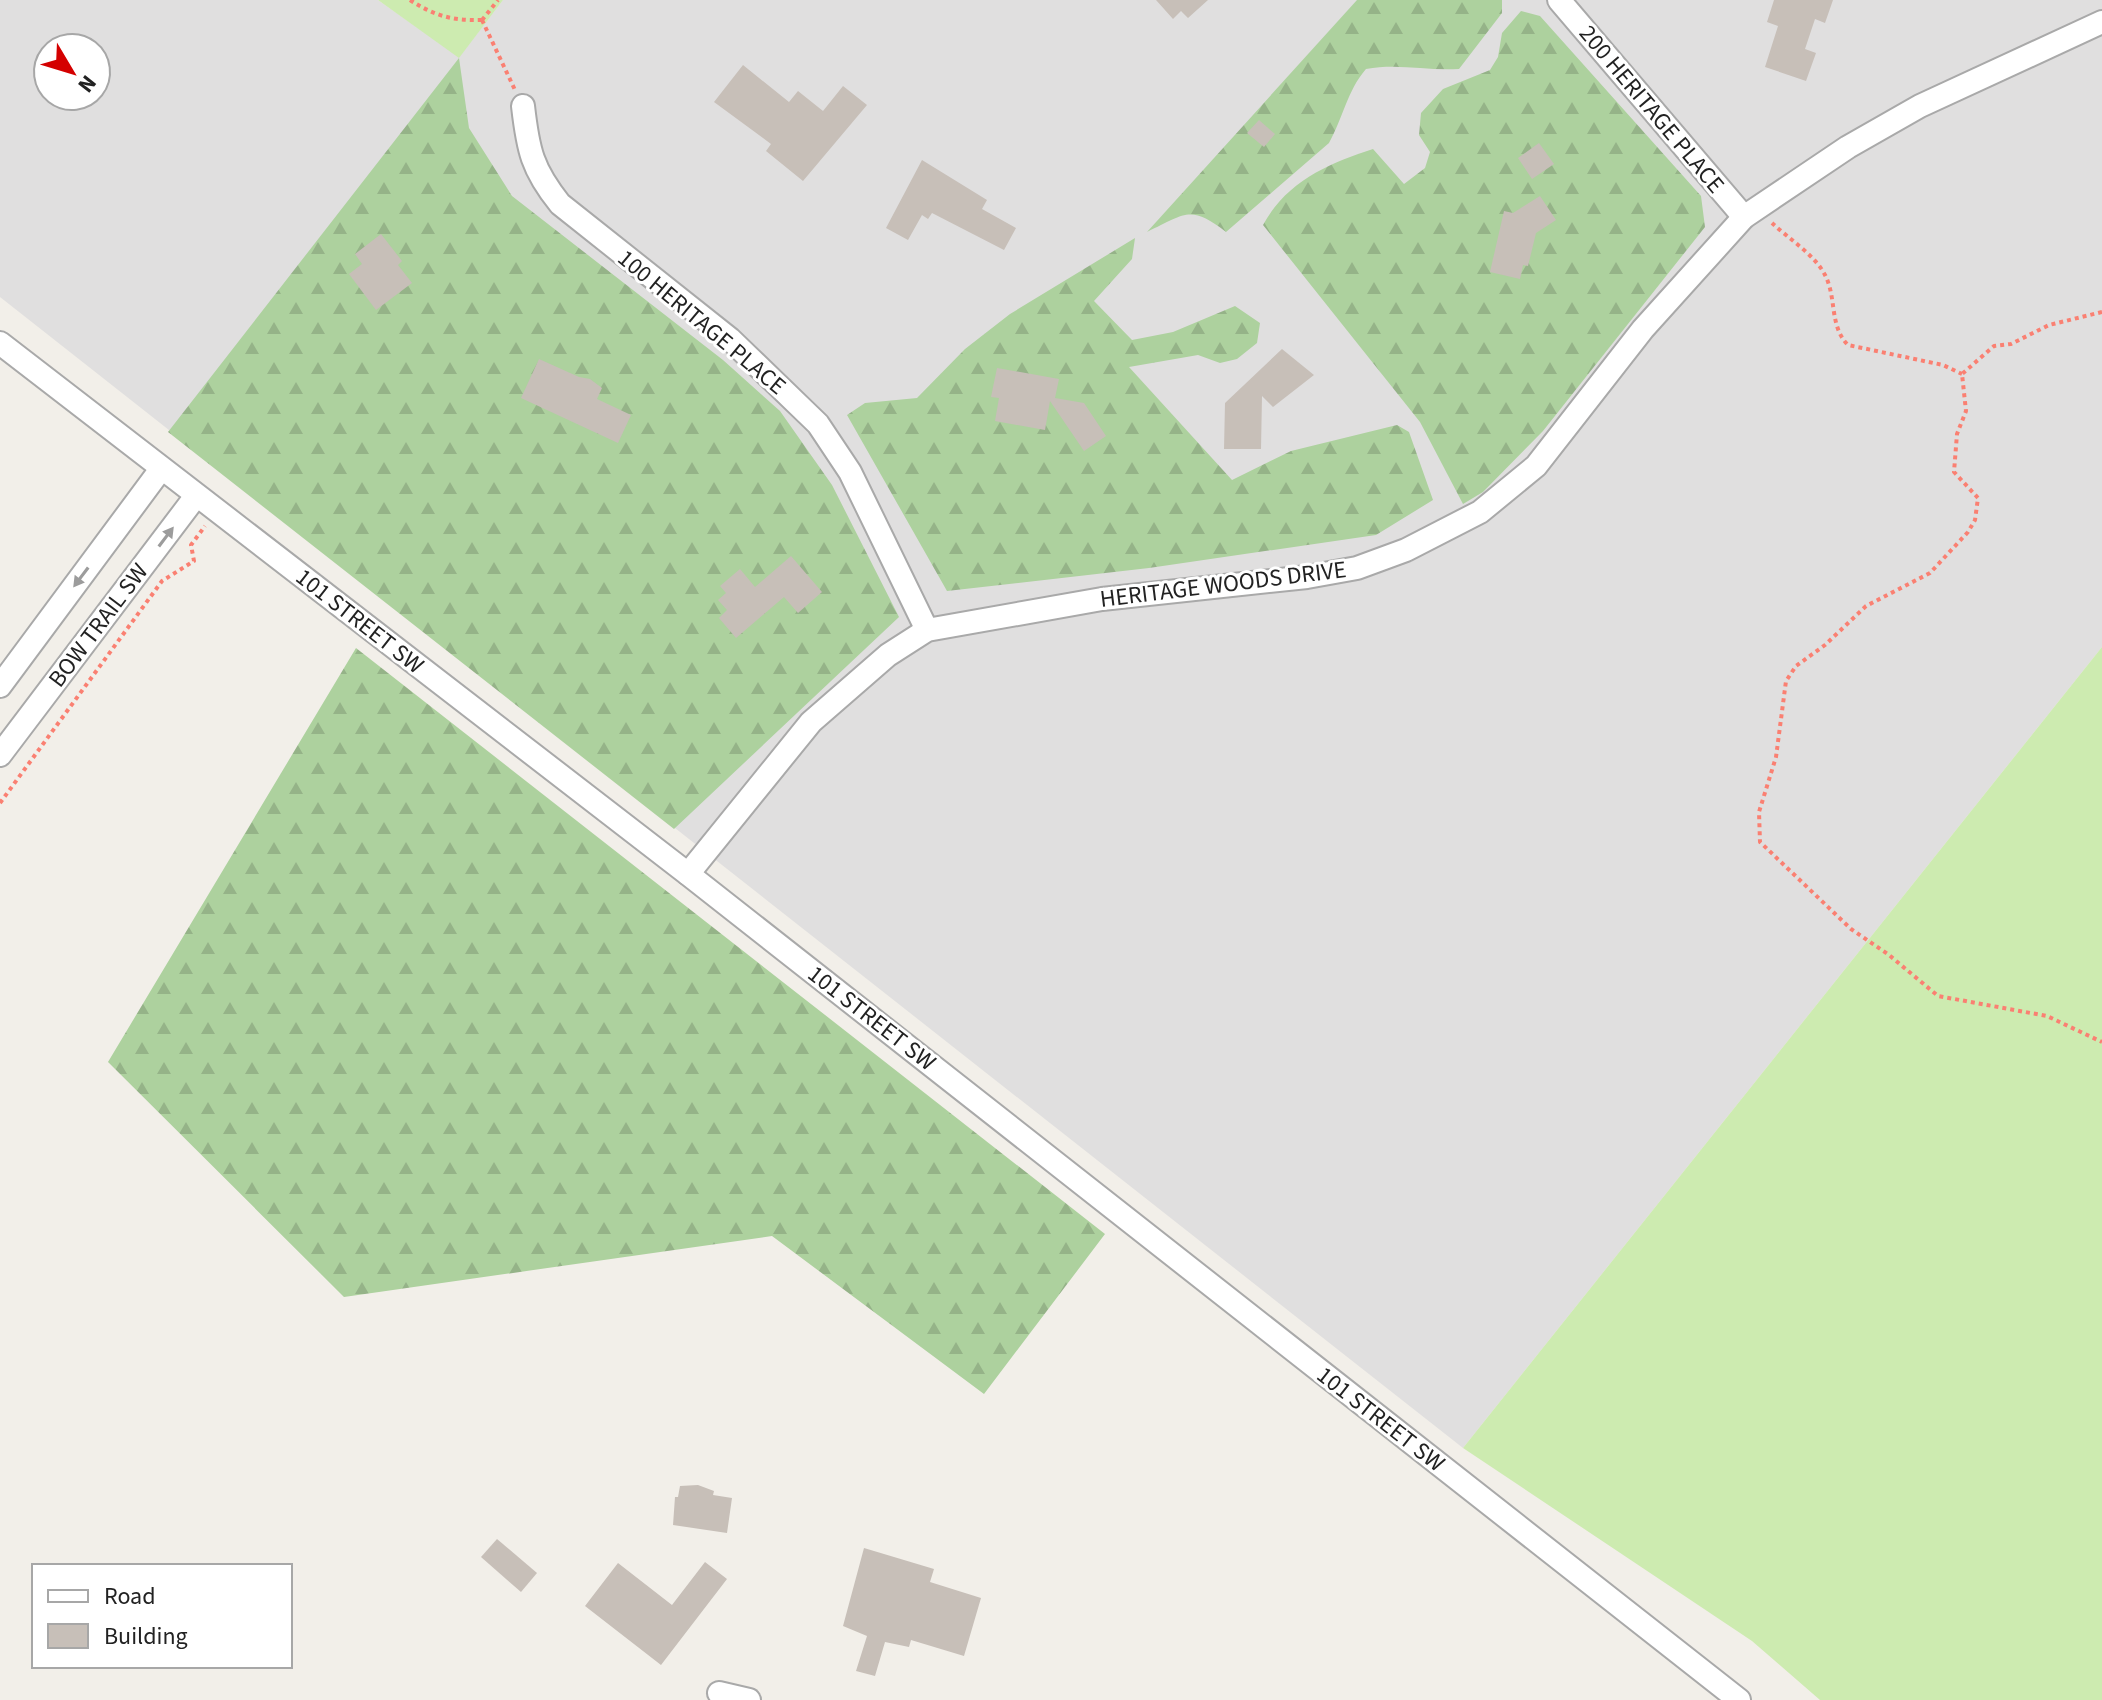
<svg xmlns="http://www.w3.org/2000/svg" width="2102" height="1700" font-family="'Source Sans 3',sans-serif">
<defs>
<pattern id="forest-firs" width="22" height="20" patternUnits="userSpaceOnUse" patternTransform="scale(2)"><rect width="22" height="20" fill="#add19e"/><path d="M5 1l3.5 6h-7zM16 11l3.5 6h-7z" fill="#95b388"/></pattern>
</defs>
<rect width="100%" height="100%" fill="#f2efe9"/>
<path fill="#e0dfdf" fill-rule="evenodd" d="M 0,0 L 378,0 L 459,57 L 503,0 L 2102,0 L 2102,647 L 1463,1448 L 0,297 ZM 48,48 L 96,48 L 96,96 L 48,96 Z"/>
<g fill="#cdebb0">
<path d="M 378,0 L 503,0 L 459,58 Z"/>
<path d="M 2102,647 L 2102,1700 L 1820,1700 L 1752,1641 L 1463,1448 Z"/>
</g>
<g fill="url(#forest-firs)">
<path d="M 1357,0 L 1502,0 L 1502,13 L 1459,69 C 1427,71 1398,63 1366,69 C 1347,91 1343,118 1329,143 L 1226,232 C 1190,204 1185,214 1147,232 Z"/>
<path d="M 1521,11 L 1540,16 L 1701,196 L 1705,227 L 1543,431 L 1483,492 L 1463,504 L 1420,422 L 1263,225 C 1286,182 1329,163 1373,149 L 1404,184 L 1425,168 L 1430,152 L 1419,135 L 1421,113 L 1443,89 L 1490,70 L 1498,57 L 1502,33 Z"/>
<path d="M 459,58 L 469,128 L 512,196 L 723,360 L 780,411 L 832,485 L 899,617 L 674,829 L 168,432 Z"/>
<path d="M 1135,238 L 1132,259 L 1094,301 L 1132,340 L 1173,332 L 1235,306 L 1260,323 L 1257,343 L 1237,359 L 1220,363 L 1198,355 L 1129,367 L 1232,480 L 1291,451 L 1397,425 L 1409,432 L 1433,500 L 1376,535 L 1149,568 L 947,591 L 847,415 L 865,403 L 917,398 L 965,349 L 1010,314 Z"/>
<path d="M 356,648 L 1105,1234 L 984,1394 L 772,1236 L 344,1297 L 108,1062 Z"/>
</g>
<g fill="#c7bfb8">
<path d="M 1156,0 L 1208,0 L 1188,18 L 1181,11 L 1173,19 Z"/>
<path d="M 1774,0 L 1833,0 L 1825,23 L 1815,19 L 1805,49 L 1816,53 L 1806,81 L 1765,67 L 1778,26 L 1767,22 Z"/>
<path d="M 743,65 L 789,102 L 798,91 L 823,111 L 843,86 L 867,105 L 803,181 L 766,151 L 771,144 L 714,102 Z"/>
<path d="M 1259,120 L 1275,134 L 1264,147 L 1247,133 Z"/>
<path d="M 1539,143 L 1554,164 L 1532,179 L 1518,158 Z"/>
<path d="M 922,160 L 987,200 L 982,209 L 1016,228 L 1004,250 L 932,213 L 928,219 L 922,215 L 908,240 L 886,228 Z"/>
<path d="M 1540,196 L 1556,220 L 1536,233 L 1528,266 L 1523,265 L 1520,279 L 1490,272 L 1504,211 L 1513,213 Z"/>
<path d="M 381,234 L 402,261 L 398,265 L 412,283 L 376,310 L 349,274 L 362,264 L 355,254 Z"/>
<path d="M 1282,349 L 1314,375 L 1273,407 L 1262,396 L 1261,449 L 1224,449 L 1225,403 Z"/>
<path d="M 539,359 L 579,377 L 590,379 L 602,388 L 597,399 L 631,415 L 618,443 L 521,398 Z"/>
<path d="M 997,368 L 1059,379 L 1055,398 L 1084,403 L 1106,436 L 1084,451 L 1050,401 L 1045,430 L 995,421 L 999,398 L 991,397 Z"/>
<path d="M 791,556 L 822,592 L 798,613 L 784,597 L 736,638 L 719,618 L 727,610 L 718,600 L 726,593 L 720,586 L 740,569 L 755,587 Z"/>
<path d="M 698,1485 L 714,1491 L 713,1495 L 732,1498 L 727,1533 L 673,1525 L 675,1497 L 678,1497 L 680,1486 Z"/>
<path d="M 497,1539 L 537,1573 L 521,1592 L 481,1557 Z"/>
<path d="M 864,1548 L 934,1569 L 930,1582 L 981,1598 L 964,1656 L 911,1640 L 909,1647 L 885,1642 L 875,1676 L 856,1671 L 867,1636 L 843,1626 Z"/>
<path d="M 705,1562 L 727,1579 L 661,1665 L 585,1606 L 618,1563 L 672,1605 Z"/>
</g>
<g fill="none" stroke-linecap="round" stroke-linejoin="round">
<g stroke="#a9a9a9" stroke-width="26">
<g id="minor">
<path d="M 1559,0 L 1744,217"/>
<path d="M 523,106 C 528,150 532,169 560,204 L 730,339 L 818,424 L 850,472 L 927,630"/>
<path d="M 0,343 L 688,874 L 1739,1700"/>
<path d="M 0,686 L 161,469"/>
<path d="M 0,755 L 196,496"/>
<path d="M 688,874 L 811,722 L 888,655 L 927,630 L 1102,599 L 1307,577 L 1357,568 L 1406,550 L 1480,512 L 1536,466 L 1643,329 L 1744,217 L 1848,147 L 1920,106 L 2102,22"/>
<path d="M 719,1693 L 749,1700"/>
</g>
</g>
<g stroke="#fa8072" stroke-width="4" stroke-dasharray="4 4" stroke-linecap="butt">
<path d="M 410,0 C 435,16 453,21 482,20"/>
<path d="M 482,20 L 515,90"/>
<path d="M 482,20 L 498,0"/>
<path d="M 1772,223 C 1789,239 1815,255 1825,275 C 1837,298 1829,326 1848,345 L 1943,365 L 1962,374"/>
<path d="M 2102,312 L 2049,325 L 2011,344 L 1994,346 L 1962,374 L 1966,411 L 1957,434 L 1954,472 L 1978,498 L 1975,520 L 1968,532 L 1930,573 L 1866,606 L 1825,645 L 1796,666 L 1786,681 L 1776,757 L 1759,812 L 1760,842 L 1851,929 L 1889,955 L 1938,996 L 2047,1016 L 2102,1042"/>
<path d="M 0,803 L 162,581 L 194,561 L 191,545 L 205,526"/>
</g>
<use href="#minor" stroke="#fff" stroke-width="22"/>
</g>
<defs><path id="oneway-solid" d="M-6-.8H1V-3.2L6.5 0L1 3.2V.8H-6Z" transform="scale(2)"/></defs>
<g fill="#9c9c9c">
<use href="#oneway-solid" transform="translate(166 537) rotate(-53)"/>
<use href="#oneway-solid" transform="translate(81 577) rotate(127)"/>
</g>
<g text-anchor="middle" stroke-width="6" stroke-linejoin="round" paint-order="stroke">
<g font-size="24" fill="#222" stroke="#fff">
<text transform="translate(1652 109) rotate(50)" y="8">200 HERITAGE PLACE</text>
<text transform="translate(702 322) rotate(40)" y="8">100 HERITAGE PLACE</text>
<text transform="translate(1223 584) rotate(-7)" y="8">HERITAGE WOODS DRIVE</text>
<text transform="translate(360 621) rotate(38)" y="8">101 STREET SW</text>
<text transform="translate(98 625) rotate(-53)" y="8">BOW TRAIL SW</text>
<text transform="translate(872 1018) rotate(38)" y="8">101 STREET SW</text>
<text transform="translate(1381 1419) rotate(38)" y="8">101 STREET SW</text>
</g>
</g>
<rect x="32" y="1564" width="260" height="104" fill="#ffffff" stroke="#a7a7a7" stroke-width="2"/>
<rect x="48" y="1590" width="40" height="12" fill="#ffffff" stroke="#a7a7a7" stroke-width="2"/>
<text x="104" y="1604" font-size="24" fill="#222222">Road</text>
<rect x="48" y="1624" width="40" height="24" fill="#c7bfb8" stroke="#a7a7a7" stroke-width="2"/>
<text x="104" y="1644" font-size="24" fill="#222222">Building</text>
<g transform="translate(72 72) rotate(128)"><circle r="38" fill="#ffffff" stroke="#a7a7a7" stroke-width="2"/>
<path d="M0-6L14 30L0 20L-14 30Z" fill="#d40000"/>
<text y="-12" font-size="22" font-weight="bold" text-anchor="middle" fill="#222222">N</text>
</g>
</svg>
